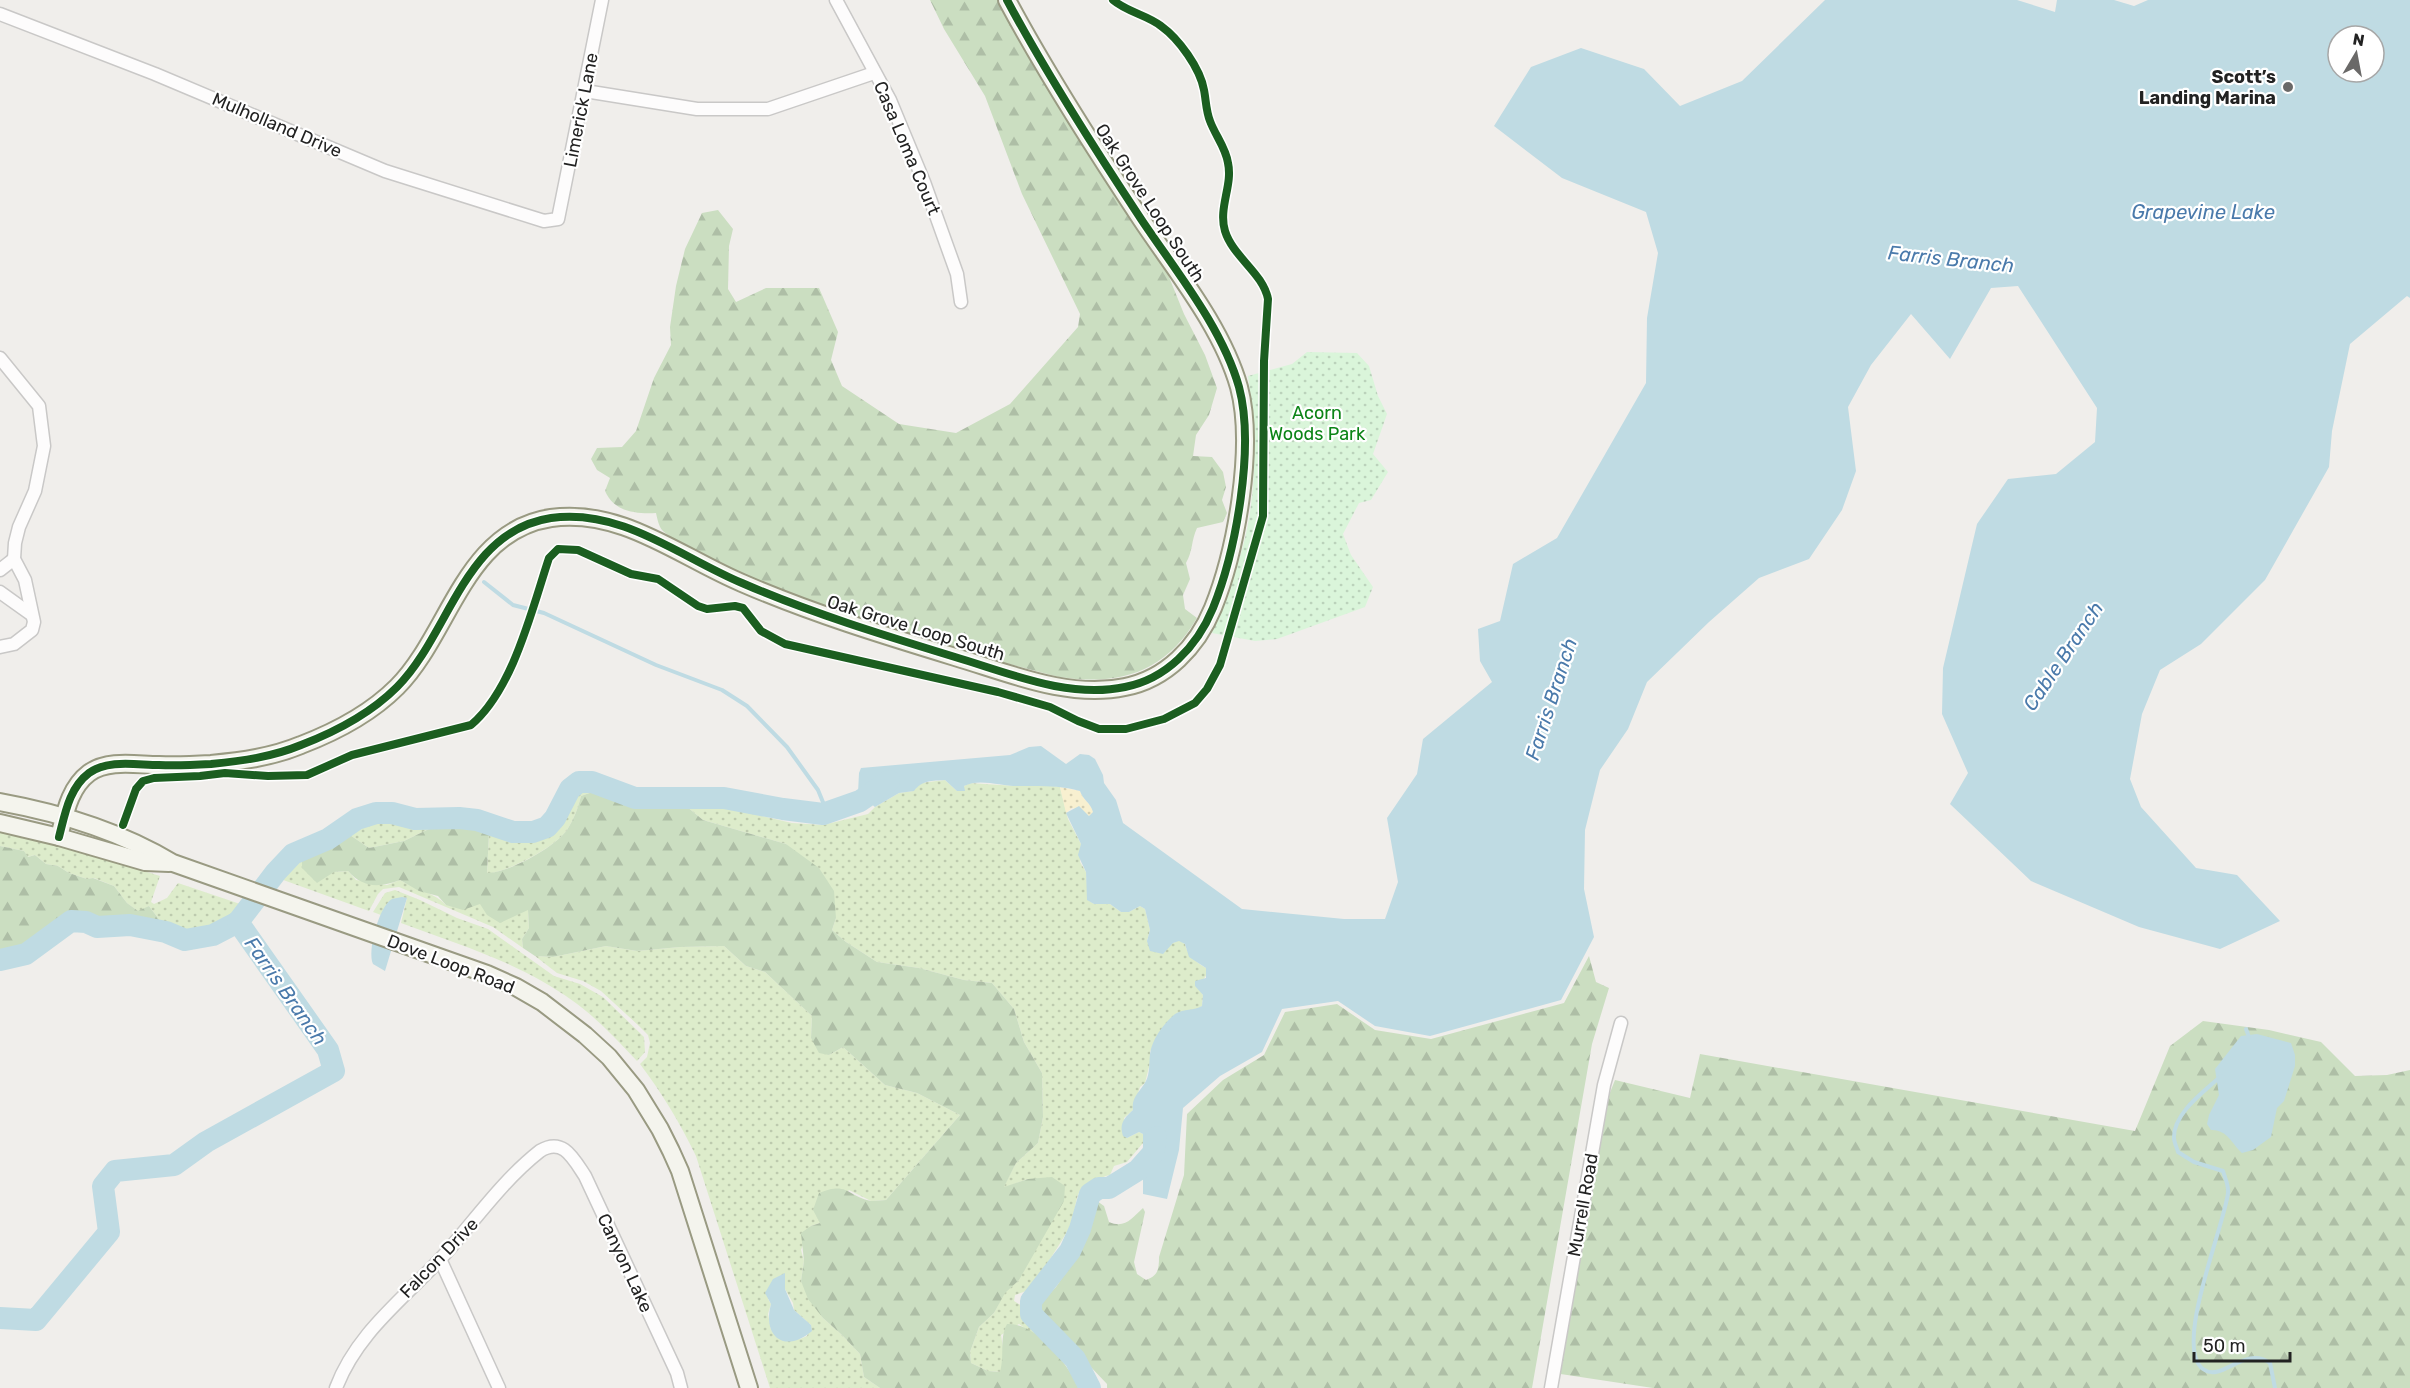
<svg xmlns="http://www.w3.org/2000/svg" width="2410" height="1388" font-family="Rubik,sans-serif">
<defs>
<pattern id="grass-dots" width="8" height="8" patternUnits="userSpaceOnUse" patternTransform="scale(1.5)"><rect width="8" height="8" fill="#ddeccb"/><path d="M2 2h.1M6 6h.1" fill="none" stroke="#bdcaae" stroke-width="1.8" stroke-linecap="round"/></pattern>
<pattern id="forest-firs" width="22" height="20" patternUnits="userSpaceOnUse" patternTransform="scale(1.5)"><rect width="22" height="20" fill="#cbdec1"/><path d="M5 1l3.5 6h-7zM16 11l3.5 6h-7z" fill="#aebea6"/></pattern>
<pattern id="sand-dots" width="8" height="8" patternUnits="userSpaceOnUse" patternTransform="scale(1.5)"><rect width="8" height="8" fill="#f8f0d0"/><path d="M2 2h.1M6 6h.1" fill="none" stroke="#d4ceb2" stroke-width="1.8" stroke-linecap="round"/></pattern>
<pattern id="park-dots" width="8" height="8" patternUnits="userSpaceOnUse" patternTransform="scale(1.5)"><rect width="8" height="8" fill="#daf5da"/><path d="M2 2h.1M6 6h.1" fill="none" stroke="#bbd2bb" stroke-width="1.8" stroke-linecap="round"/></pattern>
</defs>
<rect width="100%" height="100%" fill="#f0eeeb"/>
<g fill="url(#grass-dots)" fill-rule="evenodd">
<path d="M 945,780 L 957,791 L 969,783 L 1016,786 L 1039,784 L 1060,787 L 1068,819 L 1081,844 L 1080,862 L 1086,872 L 1088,900 L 1094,904 L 1110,904 L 1121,912 L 1129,912 L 1140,906 L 1145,909 L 1150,930 L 1147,941 L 1173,943 L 1179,940 L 1185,944 C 1187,955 1197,963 1206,968 L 1207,974 L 1198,988 L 1203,995 L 1202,1006 L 1158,1034 L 1150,1052 L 1150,1063 L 1145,1083 L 1140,1087 L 1133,1110 L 1124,1118 L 1127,1138 L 1139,1132 L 1143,1134 L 1143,1143 L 1127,1162 L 1114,1166 L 1110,1175 C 1098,1177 1094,1186 1082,1187 C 1073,1200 1077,1215 1068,1230 C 1057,1250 1043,1267 1034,1288 L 1015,1295 L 1014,1301 L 1022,1306 L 1029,1322 L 1054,1346 L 1064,1357 L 1064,1361 L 1053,1348 L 1019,1324 L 1001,1335 L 1004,1355 L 1001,1372 L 988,1371 L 971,1363 L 970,1352 L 979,1327 L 994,1313 L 1004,1293 L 1019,1280 L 1028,1179 L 1003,1188 L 1016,1163 L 1038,1143 L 1043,1117 L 1042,1073 L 1024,1042 L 1014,1009 L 992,983 L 964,980 L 919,968 L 877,962 L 846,942 L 832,930 L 836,918 L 786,844 L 703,820 L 686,806 L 727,808 L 792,823 L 823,825 L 868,814 L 875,807 L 899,793 L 913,791 L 920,783 Z"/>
<path d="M 591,788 L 598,790 L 581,796 C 578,808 574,819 567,830 C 553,849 509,871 487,874 L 489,833 C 519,843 544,847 564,818 C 570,808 575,799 582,790 Z"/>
<path d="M 378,819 L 411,825 L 450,825 L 433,827 L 404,841 L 369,848 L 347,833 L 361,824 Z"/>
<path d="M 0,832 L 24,836 L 95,856 L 160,876 L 151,902 L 154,904 L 167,898 L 178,883 L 249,907 L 238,922 L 213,935 L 199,939 L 185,940 L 159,931 L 161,922 L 149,906 L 139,912 L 127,903 L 114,886 L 94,878 L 87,879 L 69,873 L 58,866 L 46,864 L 35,855 L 27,857 L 24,851 L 0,846 Z"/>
<path d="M 302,855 L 302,868 L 334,872 L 348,871 L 356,880 L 387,885 L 400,880 C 415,889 435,893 446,905 L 480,904 L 528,910 L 529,928 L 522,939 L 523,948 L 493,927 L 399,887 L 383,889 L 378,894 L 369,911 L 275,877 Z"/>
<path d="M 395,890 L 420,900 L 457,918 L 488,929 L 554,976 L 580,984 L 603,997 L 644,1037 L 645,1052 L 637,1061 C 617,1040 597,1018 573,1001 C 521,963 460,945 401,923 L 407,898 C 394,896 385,905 381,915 L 373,912 L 385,893 Z"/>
<path d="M 606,946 L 637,951 L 680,947 L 724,946 L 746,966 L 765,972 L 812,1016 L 811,1038 L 829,1055 L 843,1047 L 885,1085 L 917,1093 L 960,1115 L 886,1200 L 871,1201 L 849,1190 L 820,1223 L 811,1226 L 801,1250 L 804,1261 L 801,1281 L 823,1318 L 842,1335 L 860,1354 L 864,1377 L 880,1388 L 770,1388 L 696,1156 C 680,1123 662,1093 640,1064 L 647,1057 L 650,1043 L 648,1035 L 639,1026 L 601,991 L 583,981 L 557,973 L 535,956 L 553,957 ZM 785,1289 L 793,1303 L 794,1310 L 811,1325 L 807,1336 L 800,1339 L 771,1330 L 768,1314 L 771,1304 L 768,1299 Z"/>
</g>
<g fill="url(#forest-firs)">
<path d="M 930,0 L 998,0 L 1006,18 L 1105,179 L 1169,277 L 1184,314 L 1205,355 L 1217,388 L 1209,415 L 1196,435 L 1193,456 L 1212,457 L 1223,472 L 1226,487 L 1222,500 L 1227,513 L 1223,522 L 1197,528 C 1191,541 1193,551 1186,563 L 1190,579 L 1183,595 L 1185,609 L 1197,618 C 1165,673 1119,686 1059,677 C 946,647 817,615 713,561 C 700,554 672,540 662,530 C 659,527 657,518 656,513 C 636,514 614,512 605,491 L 610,478 L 597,470 L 591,459 L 597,448 L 622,447 L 636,431 L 654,378 L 671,345 L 670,327 L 676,286 L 685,249 L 702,213 L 718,210 L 733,229 L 729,246 L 728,289 L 736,302 L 766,288 L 819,288 L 838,332 L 831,360 L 842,386 L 899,424 L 956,433 L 1010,404 L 1078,327 L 1080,314 L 1022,194 L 985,96 L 944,29 Z"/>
<path d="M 598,790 L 619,803 L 643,807 L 667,804 L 686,806 L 703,820 L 786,844 L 819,868 L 834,891 L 836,918 L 832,930 L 846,942 L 877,962 L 919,968 L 964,980 L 992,983 L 1014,1009 L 1024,1042 L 1042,1073 L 1043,1117 L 1038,1143 L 1016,1163 L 1004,1187 L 1028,1179 L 1052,1177 L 1065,1186 L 1064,1201 L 1019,1280 L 1005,1293 L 994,1313 L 979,1327 L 970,1352 L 971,1363 L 988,1371 L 1000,1372 C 1005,1354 999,1339 1007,1324 C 1038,1323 1066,1364 1080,1388 L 880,1388 L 864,1377 L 860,1354 L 842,1335 L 823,1318 L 808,1299 L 801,1281 L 804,1261 L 801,1233 L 811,1226 L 820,1223 L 813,1210 L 819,1193 C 848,1181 847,1196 871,1201 C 876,1201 882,1200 886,1200 L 960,1115 L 917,1093 L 885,1085 L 843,1047 L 829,1055 L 819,1053 L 811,1038 L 812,1016 L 765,972 L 746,966 L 724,946 L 680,947 L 637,951 L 606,946 L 553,957 L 535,956 L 523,948 L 522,939 L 529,928 L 528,910 L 500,923 L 487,915 L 480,904 L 463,910 L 446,905 L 438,896 L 419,891 L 400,880 C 379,888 363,888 348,871 L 334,872 L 317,883 L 302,868 L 302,855 L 308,850 L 333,843 L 347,833 L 369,848 L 404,841 L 433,827 L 450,825 L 463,824 L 489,833 L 487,873 C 508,873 554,848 567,830 C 574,819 578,808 581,796 Z"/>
<path d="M 0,846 L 24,851 L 28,857 L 35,855 L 46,864 L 58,866 L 69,873 L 87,879 L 93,878 L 114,886 L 127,903 L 138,911 L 149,906 L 161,922 L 159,931 L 130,925 L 97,927 L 86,922 L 71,921 L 26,954 L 0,960 Z"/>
<path d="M 1589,956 L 1596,982 L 1609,988 L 1592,1044 L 1532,1388 L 1107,1388 L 1107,1384 L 1047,1321 L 1040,1310 L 1042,1302 L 1056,1287 L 1077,1256 L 1086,1237 L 1097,1201 L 1104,1206 L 1109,1222 C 1125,1229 1132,1218 1143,1208 L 1145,1212 L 1134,1262 L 1137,1274 L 1146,1280 C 1158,1276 1159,1269 1159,1257 L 1184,1175 L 1187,1114 L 1223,1080 L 1264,1055 L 1285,1012 L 1337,1004 L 1375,1030 L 1431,1039 L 1564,1003 Z"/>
<path d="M 2203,1021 L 2269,1030 L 2321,1042 L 2355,1076 L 2387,1075 L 2410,1070 L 2410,1388 L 1653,1388 L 1554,1373 L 1609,1095 L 1615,1080 L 1690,1098 L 1700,1054 L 2135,1131 L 2170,1046 Z"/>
</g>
<path fill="url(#sand-dots)" d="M 1060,787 L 1080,791 C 1083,800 1090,802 1093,812 L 1090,817 L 1082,811 L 1072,808 L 1066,813 Z"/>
<path fill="url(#park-dots)" d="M 1307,352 L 1357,353 L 1369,366 L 1378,396 L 1387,414 L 1373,454 L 1388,472 L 1371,500 L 1359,503 L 1343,534 L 1351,555 L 1373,587 L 1365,607 L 1277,639 L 1255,641 L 1212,633 C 1222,604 1235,575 1243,546 C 1258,490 1256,432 1248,376 L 1292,364 Z"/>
<g fill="#bfdbe3" fill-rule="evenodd">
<path d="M 1825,0 L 2017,0 L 2055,12 L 2057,0 L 2114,0 L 2134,6 L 2148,0 L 2410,0 L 2410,298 L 2407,296 L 2350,344 L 2332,431 L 2329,467 L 2265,580 L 2201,644 L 2160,670 L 2142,714 L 2130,779 L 2141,807 L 2196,868 L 2237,875 L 2280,921 L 2220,949 L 2139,927 L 2031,881 L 1950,804 L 1968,773 L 1942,714 L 1943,668 L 1977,524 L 2008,479 L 2056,474 L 2095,442 L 2097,408 L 2018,286 L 1991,288 L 1950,359 L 1911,314 L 1871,365 L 1848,407 L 1856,471 L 1842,510 L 1809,559 L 1759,578 L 1709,622 L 1647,682 L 1628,729 L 1600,770 L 1585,830 L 1584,889 L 1594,937 L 1561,1000 L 1430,1036 L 1375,1026 L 1338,1001 L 1282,1009 L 1262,1052 L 1220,1076 L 1183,1108 L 1179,1150 L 1167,1199 L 1143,1194 L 1143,1134 L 1139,1132 L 1127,1138 L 1123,1136 C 1119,1124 1124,1118 1133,1110 C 1131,1097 1140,1092 1146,1081 C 1150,1073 1149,1063 1150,1054 C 1152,1039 1164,1023 1175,1014 C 1184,1008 1194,1011 1202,1006 L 1203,995 L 1195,986 L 1195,981 L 1206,978 L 1206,968 L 1189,957 L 1185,944 L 1179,941 L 1173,943 L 1163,954 L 1150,951 L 1147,941 L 1150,930 L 1145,909 L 1140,906 L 1129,912 L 1121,912 L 1110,904 L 1094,904 L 1087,900 L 1086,872 L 1078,855 L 1081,844 L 1066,813 L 1079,806 L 1089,816 L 1093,812 C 1090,802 1083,800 1080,791 C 1059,785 1039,786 1017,786 C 1001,786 979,778 964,786 L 965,791 L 957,791 L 945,780 C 932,781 922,780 914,791 L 899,793 L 875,807 L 858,793 L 859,773 L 861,768 L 1010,755 L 1029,747 L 1041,746 L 1066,764 L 1080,754 L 1089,755 L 1095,759 L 1103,775 L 1104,783 L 1116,800 L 1123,823 L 1242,909 L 1344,919 L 1385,919 L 1398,882 L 1387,818 L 1417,774 L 1423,739 L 1492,682 L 1480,661 L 1478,629 L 1500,621 L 1513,564 L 1557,538 L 1646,383 L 1647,318 L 1658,253 L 1646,212 L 1562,178 L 1494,126 L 1531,67 L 1581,48 L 1644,69 L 1680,106 L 1742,81 ZM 2338,36 L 2374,36 L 2374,72 L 2338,72 Z"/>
<path d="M 402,897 L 407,898 L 385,971 L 373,964 C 367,951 379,906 392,899 C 395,898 399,898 402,897 Z"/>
<path d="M 2257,1034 L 2291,1043 L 2295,1055 L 2295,1066 L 2284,1101 L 2277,1108 L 2271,1137 L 2253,1150 L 2242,1153 C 2232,1144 2227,1129 2211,1130 L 2207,1124 L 2209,1115 L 2219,1095 L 2215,1069 L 2241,1036 Z"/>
<path d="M 785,1273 L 785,1289 L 794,1310 L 811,1325 L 812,1331 C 785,1354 762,1337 771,1304 L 765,1293 L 773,1279 Z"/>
</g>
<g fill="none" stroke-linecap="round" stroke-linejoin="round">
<g stroke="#bfdbe3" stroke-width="4">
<path d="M 484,582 L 513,605 L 544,613 L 656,665 L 722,690 L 747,706 L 787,747 L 818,790 L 827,812"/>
<path d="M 2246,1029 L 2249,1037"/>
<path d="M 2221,1076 C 2205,1091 2173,1113 2174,1138 C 2174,1142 2177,1148 2178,1152 L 2194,1162 L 2223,1171 C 2225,1178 2229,1186 2228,1193 C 2224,1227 2173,1347 2203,1369 C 2222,1383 2244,1345 2270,1363 L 2275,1388"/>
</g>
<g stroke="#bfdbe3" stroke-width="22">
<path d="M 0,960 L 26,954 L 71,921 L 86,922 L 97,927 L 130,925 L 166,932 L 185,940 L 213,935 L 238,922"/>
<path d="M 0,1318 L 36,1320 L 109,1232 L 103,1186 L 115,1171 L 174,1165 L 206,1142 L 334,1071 L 328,1050 L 238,922 L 276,872 L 293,854 L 328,839 L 357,819 L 376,813 L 392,813 L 415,819 L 459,818 L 477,820 L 513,832 L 533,832 L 547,827 L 555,818 L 570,789 L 579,782 L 592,782 L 635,798 L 724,798 L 783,809 L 823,814 L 860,801 L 889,781"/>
<path d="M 1090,1388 L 1075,1359 L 1031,1314 L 1031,1301 L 1070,1251 L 1080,1229 L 1090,1194 L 1099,1188 L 1109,1188 L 1138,1170 L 1153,1153 L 1156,1137"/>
</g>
<g stroke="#c9c8c7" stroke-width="15">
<g id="street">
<path d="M 836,0 L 890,100 L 924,182 L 957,274 L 961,302"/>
<path d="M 0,14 L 155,74 L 385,171 L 544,221 L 558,219 L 602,0"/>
<path d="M 585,91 L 697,109 L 768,109 L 874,73"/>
<path d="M 0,358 L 39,406 L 44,446 L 35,491 L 19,527 L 15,543 L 14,559 L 25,580 L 34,622 L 32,630 L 14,644 L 0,647"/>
<path d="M 0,570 L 14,559"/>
<path d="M 0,592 L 32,615"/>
<path d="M 440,1259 L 499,1388"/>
<path d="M 336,1388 C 357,1332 405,1298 444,1255 C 476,1219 503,1180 540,1151 C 563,1137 573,1158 585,1176 L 677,1373 L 681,1388"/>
<path d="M 1551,1388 L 1604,1085 L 1621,1023"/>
</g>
</g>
<g stroke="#999a82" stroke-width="20">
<g id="secondary">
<path d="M 0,802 C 61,813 120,831 173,863 L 487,974 L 516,987 L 542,1002 L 585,1035 L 609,1057 L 636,1090 L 660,1129 L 671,1151 L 680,1171 L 749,1388"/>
<path d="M 0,823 L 59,837 L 145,862 L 169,863"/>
<path d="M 59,837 C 65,814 69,788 89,773 C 108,759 137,765 159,765 C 176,766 194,765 211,764 C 242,761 272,757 301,745 C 335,732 370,714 397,687 C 450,634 464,531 551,518 C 622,508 680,557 742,583 C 811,613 883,635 955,657 C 1009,673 1068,699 1125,687 C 1166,679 1197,647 1213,608 C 1236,551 1255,447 1239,387 C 1222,327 1175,270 1141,219 C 1094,148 1047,75 1007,0"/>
</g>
</g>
<use href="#street" stroke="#fdfcfc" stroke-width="12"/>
<use href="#secondary" stroke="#f4f4ed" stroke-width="16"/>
<g stroke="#fff" stroke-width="11">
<g id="cycleway">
<path d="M 123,825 L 136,789 L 143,781 L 154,778 L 200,776 L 225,773 L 268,776 L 307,775 L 352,755 L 471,725 C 513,690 532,609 549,558 L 558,549 L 578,550 L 631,574 L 658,579 L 698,606 L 707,609 L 735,606 L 743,608 L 761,631 L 785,644 L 998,692 L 1050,707 L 1078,721 L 1099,729 L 1126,729 L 1164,719 L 1195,703 L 1207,689 L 1220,665 L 1263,516 L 1264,361 L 1268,299 C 1263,273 1233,257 1225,231 C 1218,208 1233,185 1228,163 C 1226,148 1215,135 1210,121 C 1206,111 1206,100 1204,90 C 1200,68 1179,39 1161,26 C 1147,15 1127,12 1113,0"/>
<path d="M 59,837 C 65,814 69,788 89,773 C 108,759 137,765 159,765 C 176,766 194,765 211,764 C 242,761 272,757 301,745 C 335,732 370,714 397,687 C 450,634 464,531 551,518 C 622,508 680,557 742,583 C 811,613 883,635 955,657 C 1009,673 1068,699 1125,687 C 1166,679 1197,647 1213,608 C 1236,551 1255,447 1239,387 C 1222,327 1175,270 1141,219 C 1094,148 1047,75 1007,0"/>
</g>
</g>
<use href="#cycleway" stroke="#1b5e20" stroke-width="8"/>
</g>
<circle fill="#6a6968" stroke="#fff" stroke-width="2" cx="2288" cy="87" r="6"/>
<g text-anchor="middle" stroke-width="4.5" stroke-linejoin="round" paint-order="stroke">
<g font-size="18" font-weight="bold" fill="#222" stroke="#fff" text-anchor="end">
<text x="2276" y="83">Scott’s<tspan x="2276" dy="21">Landing Marina</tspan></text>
</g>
<g font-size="18" fill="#222" stroke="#fff">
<text transform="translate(581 110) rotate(-79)" y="6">Limerick Lane</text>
<text transform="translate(277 125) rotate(23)" y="6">Mulholland Drive</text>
<text transform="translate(907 148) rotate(67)" y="6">Casa Loma Court</text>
<text transform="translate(1150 203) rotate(57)" y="6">Oak Grove Loop South</text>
<text transform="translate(916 628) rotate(17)" y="6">Oak Grove Loop South</text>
<text transform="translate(451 964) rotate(21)" y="6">Dove Loop Road</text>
<text transform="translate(1583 1205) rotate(-80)" y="6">Murrell Road</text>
<text transform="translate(439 1258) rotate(-46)" y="6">Falcon Drive</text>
<text transform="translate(625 1263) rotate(65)" y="6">Canyon Lake</text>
</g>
<g font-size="18" fill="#0c8416" stroke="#fff">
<text x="1317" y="419">Acorn<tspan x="1317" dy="21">Woods Park</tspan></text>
</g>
<g font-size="20" font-style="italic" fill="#4a7aab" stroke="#fff">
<text x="2203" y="219">Grapevine Lake</text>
<text transform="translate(1951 259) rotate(6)" y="7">Farris Branch</text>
<text transform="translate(2063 656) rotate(-56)" y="7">Cable Branch</text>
<text transform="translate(1551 699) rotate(-72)" y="7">Farris Branch</text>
<text transform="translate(286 991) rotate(55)" y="7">Farris Branch</text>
</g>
</g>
<g transform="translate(2356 54) rotate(10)"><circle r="28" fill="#ffffff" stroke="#a7a7a7" stroke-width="1.5"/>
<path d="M0-4.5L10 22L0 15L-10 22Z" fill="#6a6968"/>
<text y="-9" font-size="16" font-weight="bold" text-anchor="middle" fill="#222222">N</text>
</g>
<path d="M2194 1352v9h96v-9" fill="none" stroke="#222222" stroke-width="3"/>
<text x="2203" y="1352" font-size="18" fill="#222222" stroke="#ffffff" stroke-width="4.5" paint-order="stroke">50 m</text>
</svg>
